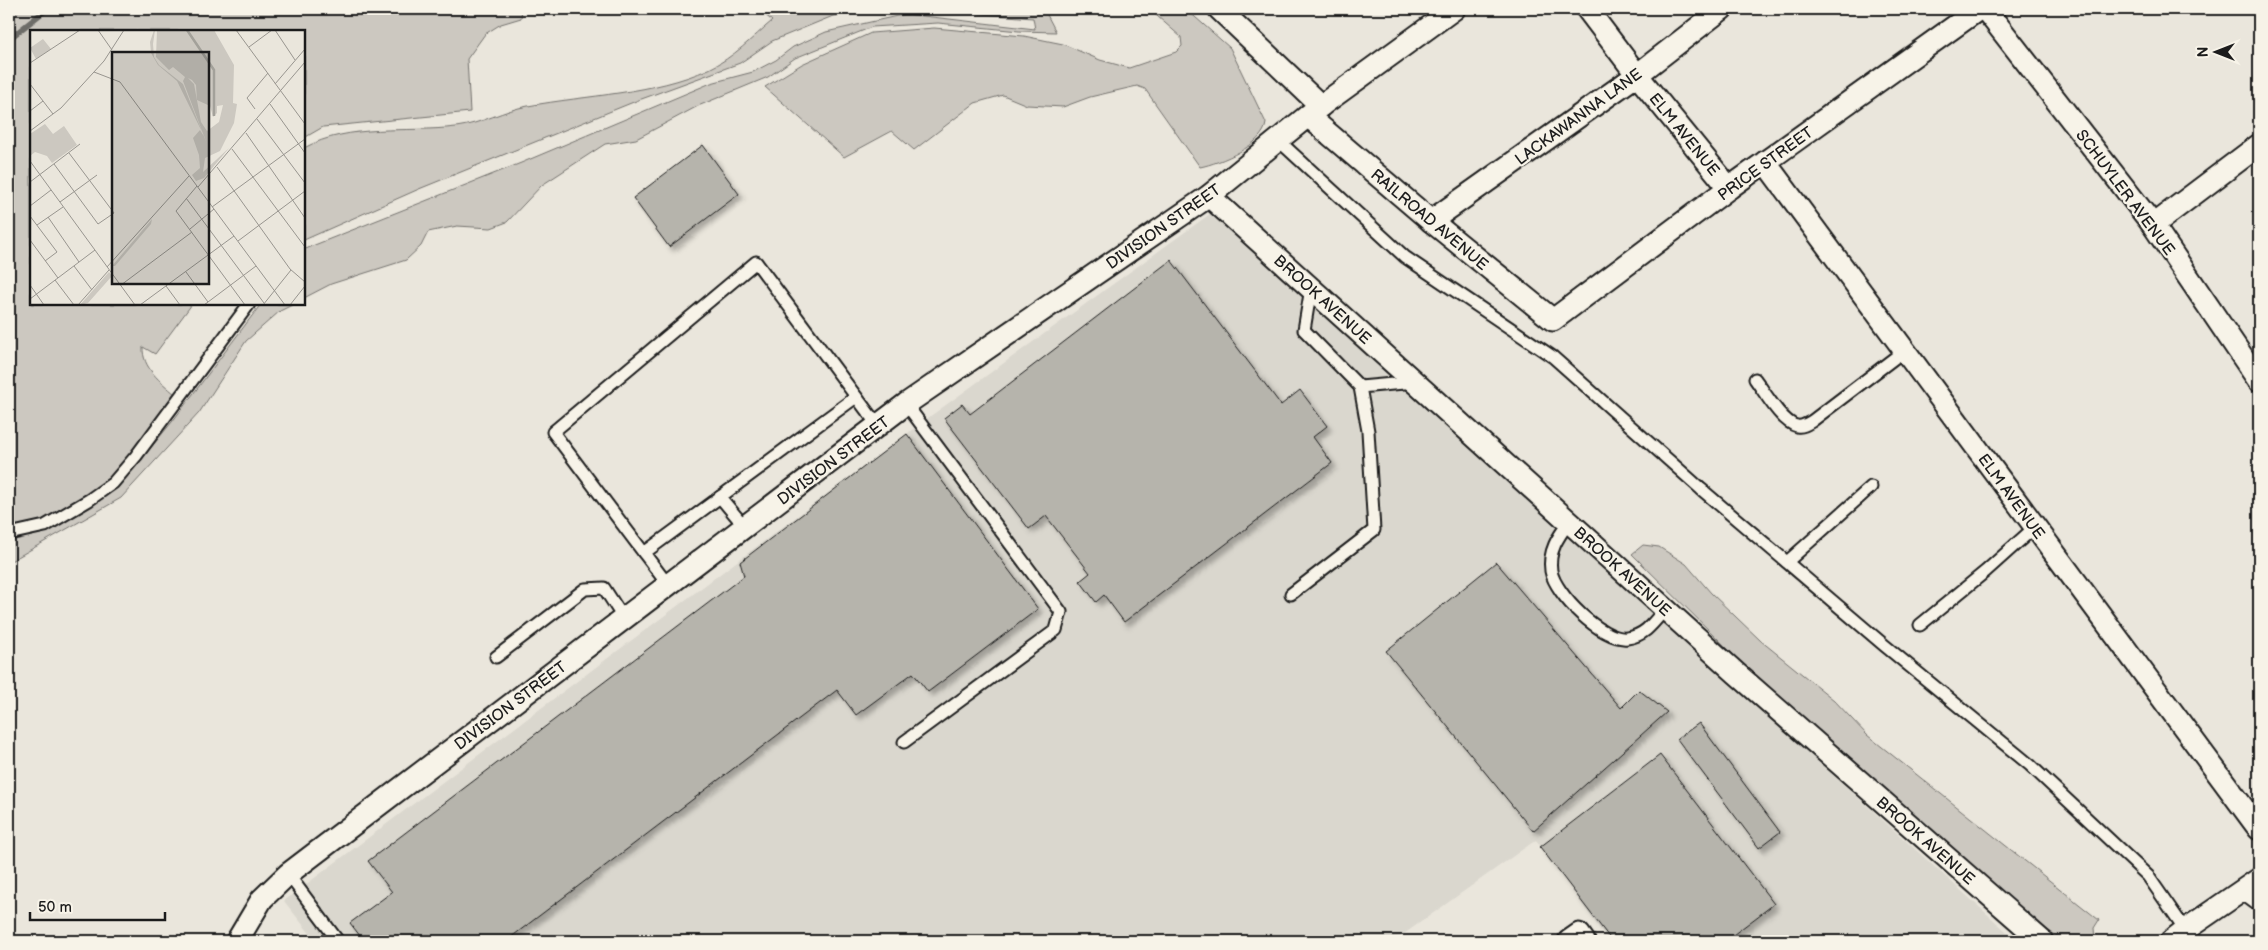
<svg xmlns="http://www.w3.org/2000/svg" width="2268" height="950" font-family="'Balsamiq Sans',sans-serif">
<defs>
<filter id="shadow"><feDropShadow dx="4.5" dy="4.5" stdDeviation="2.5" flood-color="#0004"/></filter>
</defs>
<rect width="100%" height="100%" fill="#eae6dc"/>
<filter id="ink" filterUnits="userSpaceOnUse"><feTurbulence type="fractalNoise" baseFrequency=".02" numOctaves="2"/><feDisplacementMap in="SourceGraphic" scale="10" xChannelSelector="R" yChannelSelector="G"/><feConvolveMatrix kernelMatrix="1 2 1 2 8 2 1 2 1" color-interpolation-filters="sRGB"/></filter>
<g filter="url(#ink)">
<path fill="#dad7ce" d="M 1210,214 L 2017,941 L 1609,941 L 1536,840 L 1394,941 L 316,941 L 284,901 L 932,415 Z"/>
<g fill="#ccc8c0" stroke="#74726e">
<path d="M 9,9 L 522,9 L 521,18 L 501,24 L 485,34 L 467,59 L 470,112 L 323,127 L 304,138 L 304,31 L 31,31 L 31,304 L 192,304 L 155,354 L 143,347 C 142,368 161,382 175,394 L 108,483 L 45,522 L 9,529 Z"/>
<path d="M 759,9 L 898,9 L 833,16 L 772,41 L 740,63 L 636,101 L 419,189 L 304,240 L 304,148 C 350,123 406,133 456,127 C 481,124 504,110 528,106 C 587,95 654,94 709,69 C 733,58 753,37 772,21 Z"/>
<path d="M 917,9 L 1044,9 L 1056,32 L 1019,31 L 938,23 L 872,27 L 795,58 L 768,77 L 698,106 L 636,139 L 605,144 L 542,185 L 507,222 L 491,228 L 457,226 L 428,232 L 421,246 L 406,260 L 331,284 L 304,298 L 304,250 L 307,248 L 521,163 L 711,83 L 753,72 L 776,60 L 793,47 L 826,32 L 906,14 L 1035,29 L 1033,18 Z"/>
<path d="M 1149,9 L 1186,9 L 1230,48 L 1266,123 C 1264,145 1220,163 1200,167 L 1145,89 L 1137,86 L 1090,97 L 1063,107 L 1027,105 L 1003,95 L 975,103 L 914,150 L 892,131 L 844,157 L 765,87 L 802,64 L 871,33 L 934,28 L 1024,36 L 1063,44 L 1100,60 L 1129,68 L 1176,52 L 1182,46 L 1181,37 Z"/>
<path d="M 261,304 L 294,304 L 280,311 L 246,341 L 199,413 L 121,498 L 9,562 L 9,539 L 99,499 L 121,484 L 172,422 Z"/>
<path d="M 1643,545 L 1659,547 L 1686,564 L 1711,593 L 1761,641 L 1834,700 L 1867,735 L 2099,920 L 2094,928 L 2095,941 L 2066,941 L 2047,930 L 1746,672 L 1731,652 L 1632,554 Z"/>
</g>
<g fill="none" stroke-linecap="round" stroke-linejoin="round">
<path stroke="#6d6c68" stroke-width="5.5" d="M 9,39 L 47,9"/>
</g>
<g fill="#b6b4ac" stroke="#1c1c1c" filter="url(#shadow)">
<path d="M 703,145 L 739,194 L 669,247 L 633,198 Z"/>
<path d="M 1171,260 L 1281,405 L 1300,390 L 1327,426 L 1313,437 L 1332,463 L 1124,622 L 1104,595 L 1096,602 L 1080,581 L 1090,573 L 1046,516 L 1029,529 L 944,418 L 962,404 L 970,414 Z"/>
<path d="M 907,434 L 1038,609 L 928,692 L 913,673 L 856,715 L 837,690 L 506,941 L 364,941 L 350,923 L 392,892 L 368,861 L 744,576 L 740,562 Z"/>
<path d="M 1496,562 L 1621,708 L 1639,690 L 1667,712 L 1533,831 L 1386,651 Z"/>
<path d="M 1699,723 L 1780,832 L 1759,848 L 1677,739 Z"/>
<path d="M 1660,755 L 1774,904 L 1725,941 L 1612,941 L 1540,847 Z"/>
</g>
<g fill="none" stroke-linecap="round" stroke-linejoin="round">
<g stroke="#1c1c1c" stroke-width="15">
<g id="service">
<path d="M 1278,140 L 1405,257 L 1553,357 L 1701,489 L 1884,645 L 2030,765 L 2148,876 L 2193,941"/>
<path d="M 1311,288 L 1304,330 L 1360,387"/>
<path d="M 1755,379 C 1764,391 1782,423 1797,426 C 1803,427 1807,424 1812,421 L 1905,350"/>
<path d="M 720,497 L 745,527"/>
<path d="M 1569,522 C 1558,537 1548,551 1551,571 C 1555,594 1602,641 1627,638 C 1645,636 1654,622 1665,609"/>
<path d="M 9,534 L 45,526 L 89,500 L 113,483 L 136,456 L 249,304"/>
<path d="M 644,553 L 856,397"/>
<path d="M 1787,562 L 1871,487"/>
<path d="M 668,585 L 553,432 L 756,262 L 878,426"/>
<path d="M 1291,594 L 1374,530 L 1368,431 L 1360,387 L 1415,382"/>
<path d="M 1920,625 L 1986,571 L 2035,527"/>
<path d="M 496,657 L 585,589 L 604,588 L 624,619"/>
<path d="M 904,742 L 1056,630 L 1061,612 L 906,404"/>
<path d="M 288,874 L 338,941"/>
<path d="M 2240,892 L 2259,906"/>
</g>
</g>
<g stroke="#1c1c1c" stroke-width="25">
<g id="minor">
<path d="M 1219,9 L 1321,106"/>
<path d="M 1587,9 L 1637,75 L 1729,188"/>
<path d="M 1985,9 L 2153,225 L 2259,381"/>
<path d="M 1308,116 L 1431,221 L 1553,320 L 1729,188 L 1979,9"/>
<path d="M 1765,162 L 2259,829"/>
<path d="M 1209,196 L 1736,673 L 2042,941"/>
<path d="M 1431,221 L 1637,75 L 1722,9"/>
<path d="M 2153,225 L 2259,145"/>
<path d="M 237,941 L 262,899 L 288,874 L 906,404 L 1209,196 L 1315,110 L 1454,9"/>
<path d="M 1569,941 L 1579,934 L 1584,941"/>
<path d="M 2171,941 L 2185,930 L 2259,879"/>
</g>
</g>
<use href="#service" stroke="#f7f3e8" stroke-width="11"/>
<use href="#minor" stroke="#f7f3e8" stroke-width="21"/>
</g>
</g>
<g text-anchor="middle" stroke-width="4.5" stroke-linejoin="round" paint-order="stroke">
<g font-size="16" fill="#1c1c1c" stroke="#f7f3e8">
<text transform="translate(1578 116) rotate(-36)" y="6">LACKAWANNA LANE</text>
<text transform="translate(1685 134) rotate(51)" y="6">ELM AVENUE</text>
<text transform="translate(1765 163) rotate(-36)" y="6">PRICE STREET</text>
<text transform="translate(2126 192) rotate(53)" y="6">SCHUYLER AVENUE</text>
<text transform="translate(1430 219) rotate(40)" y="6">RAILROAD AVENUE</text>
<text transform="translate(1163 226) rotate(-35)" y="6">DIVISION STREET</text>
<text transform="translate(1323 299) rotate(42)" y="6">BROOK AVENUE</text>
<text transform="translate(833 460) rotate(-37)" y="6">DIVISION STREET</text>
<text transform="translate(2012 496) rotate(54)" y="6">ELM AVENUE</text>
<text transform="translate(1623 571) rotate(42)" y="6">BROOK AVENUE</text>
<text transform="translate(510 705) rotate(-37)" y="6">DIVISION STREET</text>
<text transform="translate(1926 840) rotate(41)" y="6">BROOK AVENUE</text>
</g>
</g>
<g transform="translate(30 30)">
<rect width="275" height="275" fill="#eae6dc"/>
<path d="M 124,0 L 125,0 L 123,14 L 124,27 L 129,35 L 153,54 L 177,114 L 153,51 L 155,47 L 143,37 L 139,40 L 126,27 L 127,0 L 184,0 L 204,35 L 203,73 L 207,74 L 204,93 L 190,121 L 175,128 L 173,142 L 199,118 L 174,148 L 166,151 L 162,145 L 170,138 L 169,125 L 163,108 L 170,100 L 175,108 L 147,51 L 128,35 L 121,23 L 120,12 ZM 158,48 L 162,50 L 166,55 L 167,70 L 180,76 L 183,87 L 187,83 L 187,76 L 193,75 L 189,92 L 177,101 L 171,92 L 164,54 ZM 13,9 L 21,19 L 6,29 L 0,18 ZM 15,94 L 23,104 L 34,96 L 47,115 L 22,133 L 17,126 L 5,122 L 0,126 L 0,104 ZM 122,189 L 121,194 L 85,236 L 82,236 ZM 79,242 L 82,246 L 58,273 L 50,275 Z" fill="#ccc8c0" fill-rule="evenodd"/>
<path fill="none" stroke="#a3a19a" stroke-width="2.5" d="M 157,0 L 184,40 L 184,86"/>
<path fill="none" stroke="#98958f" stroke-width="1" d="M 68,0 L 82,20M 206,0 L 275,94M 245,0 L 265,30M 219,17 L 242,0M 0,33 L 50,0M 64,42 L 90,52 L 255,275M 0,54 L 23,84M 245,54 L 275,19M 240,74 L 275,123M 225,79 L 217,68 L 238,43M 0,81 L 13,71M 227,89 L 275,153M 0,101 L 31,78 L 74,31 L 94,0M 216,103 L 275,188M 202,119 L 275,217M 0,131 L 105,275M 24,134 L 68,194 L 84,183 L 39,123M 187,137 L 260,239 L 275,252M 0,152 L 50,114M 167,156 L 146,181 L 215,275M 168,157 L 275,32M 156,168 L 234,273M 30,172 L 67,145M 0,176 L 21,160M 182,177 L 275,109M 0,186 L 27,222 L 15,231M 18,187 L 49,232M 7,195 L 33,177M 160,199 L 184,179M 0,210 L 28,248M 208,211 L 275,161M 44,236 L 62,260M 77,237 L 159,146M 156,242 L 178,272M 25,250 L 44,275M 0,255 L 14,275M 91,255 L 162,202M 136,256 L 150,275M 0,269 L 65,220M 48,275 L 79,240M 110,275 L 204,206M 174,275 L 226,236M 233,275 L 261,240M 260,275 L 275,256"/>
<path fill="#1c1c1c" fill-opacity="0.15" stroke="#1c1c1c" stroke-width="2.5" d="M 82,22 L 179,22 L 179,254 L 82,254 Z"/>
<rect width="275" height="275" fill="none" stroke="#1c1c1c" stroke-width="2.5"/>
</g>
<rect width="2268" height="950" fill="none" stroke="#f7f3e8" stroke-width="30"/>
<rect x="15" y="15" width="2238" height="920" fill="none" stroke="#1c1c1c" stroke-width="2" filter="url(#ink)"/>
<g transform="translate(2216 52) rotate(270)" stroke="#f7f3e8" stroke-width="4" paint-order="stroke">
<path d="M0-4L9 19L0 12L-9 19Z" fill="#1c1c1c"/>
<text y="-8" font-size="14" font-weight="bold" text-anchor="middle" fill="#1c1c1c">N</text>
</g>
<path d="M30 912v8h135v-8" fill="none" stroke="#1c1c1c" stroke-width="2.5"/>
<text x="38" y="912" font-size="15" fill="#1c1c1c" stroke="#f7f3e8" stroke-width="4" paint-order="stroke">50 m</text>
</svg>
